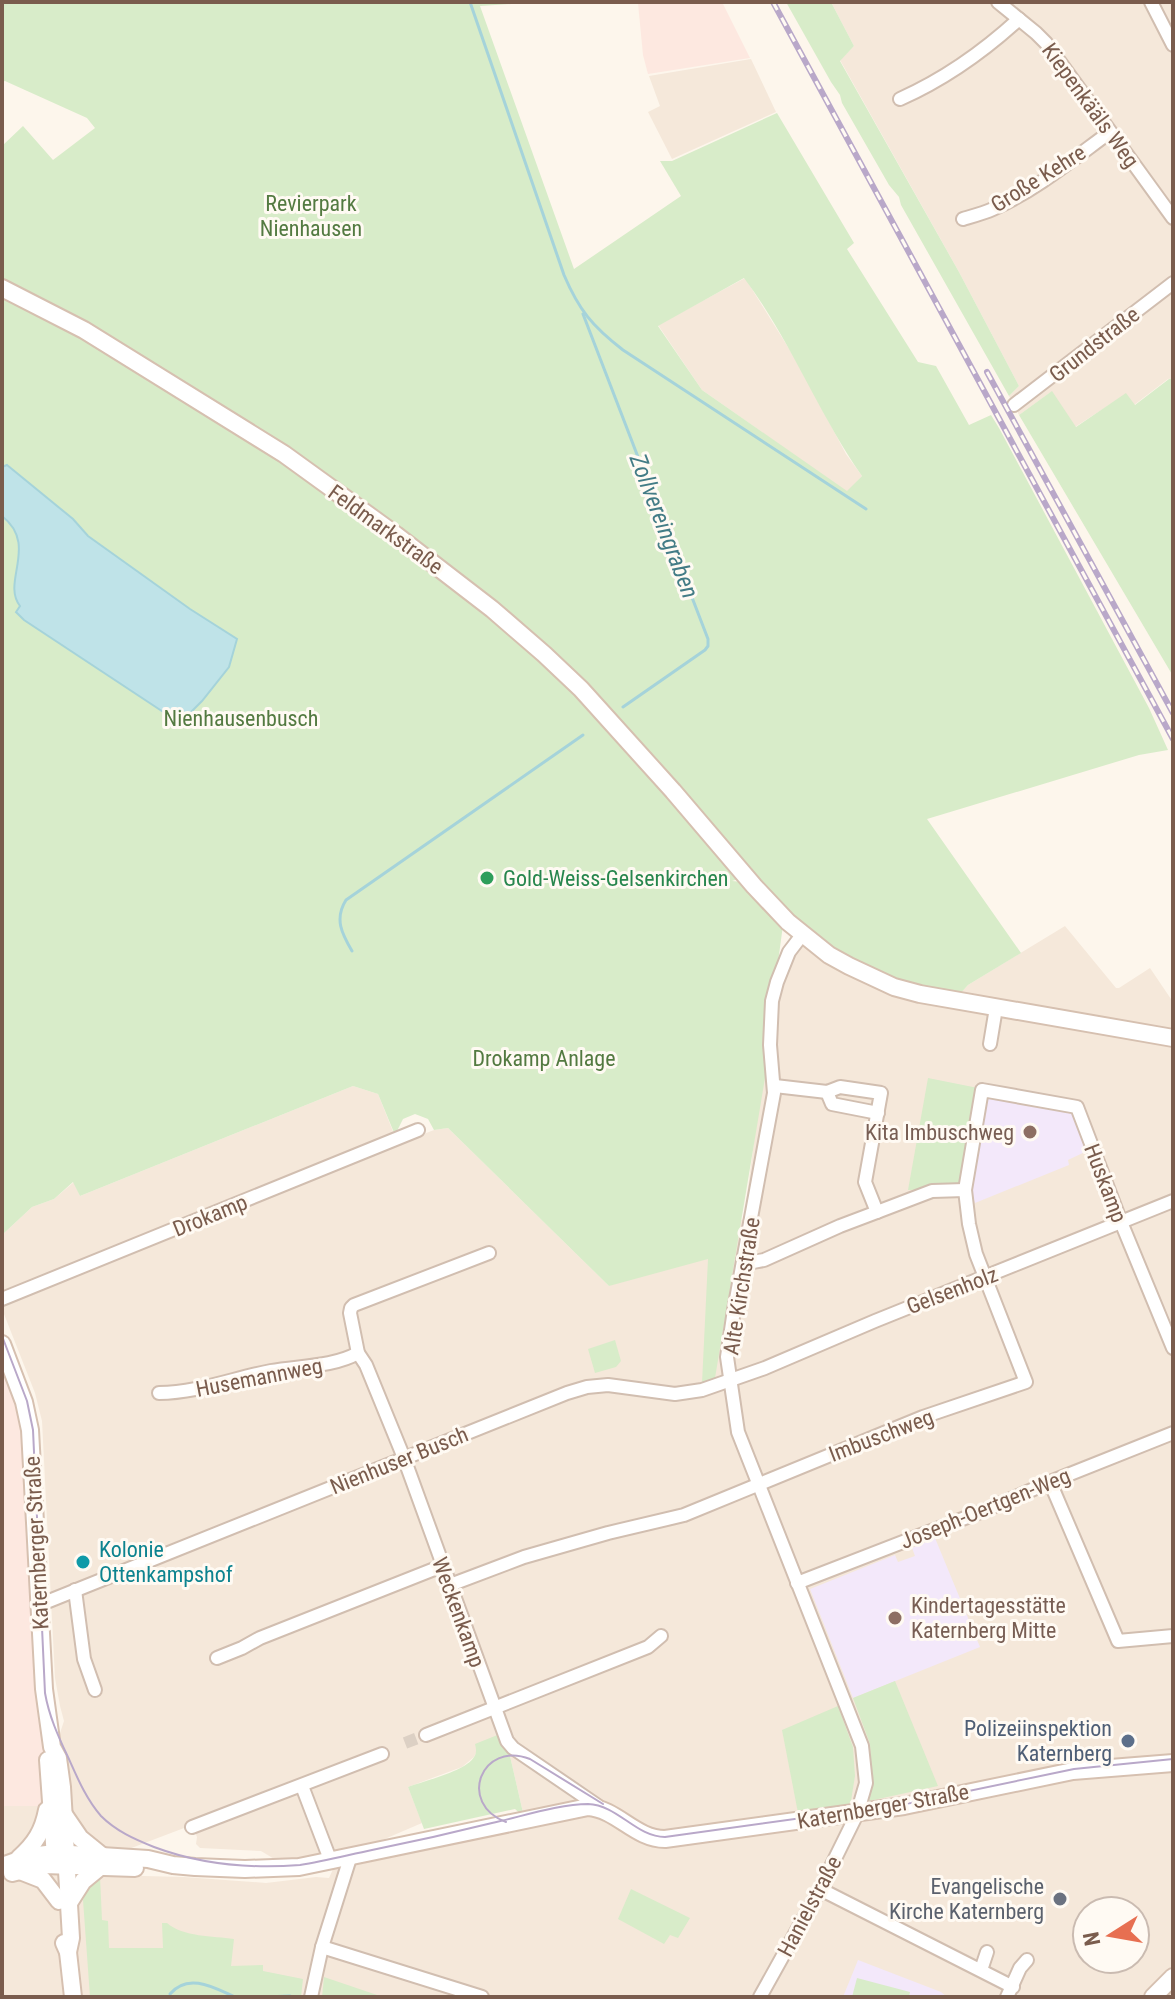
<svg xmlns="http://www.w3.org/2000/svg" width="1175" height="1999" font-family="'Roboto Condensed',sans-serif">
<rect width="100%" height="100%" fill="#fdf6ec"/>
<g fill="#f5e8da" fill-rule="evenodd">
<path d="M 831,2 L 1173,2 L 1173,378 L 1168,379 L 1134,405 L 1126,394 L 1075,427 L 1051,392 L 1019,415 L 1009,396 L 1019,386 L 959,272 L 840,60 L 854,46 Z"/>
<path d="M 751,59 L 776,112 L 672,159 L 648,112 L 660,106 L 649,76 Z"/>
<path d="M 745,278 L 796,360 L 846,454 L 862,476 L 847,492 L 702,390 L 658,325 Z"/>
<path d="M 1065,926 L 1116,988 L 1119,988 L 1150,968 L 1173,1002 L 1173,1997 L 2,1997 L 2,1806 L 58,1806 L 52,1757 L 64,1721 L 60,1706 L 55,1678 L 42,1421 L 35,1393 L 2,1309 L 2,1235 L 32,1207 L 54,1199 L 74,1182 L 80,1196 L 353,1086 L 378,1094 L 398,1144 L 434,1130 L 448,1128 L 609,1286 L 710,1231 L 744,1219 L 775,979 L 802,939 L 957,996 L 968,985 ZM 476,1753 L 510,1756 L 524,1817 L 607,1808 L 335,1865 L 329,1878 L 316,1877 L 266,1883 L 184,1877 L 104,1875 L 92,1863 L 192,1825 L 197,1837 L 196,1844 L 200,1848 L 261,1851 L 286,1866 L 352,1853 L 422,1823 L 408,1787 L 462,1767 L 474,1757 ZM 1087,1911 L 1135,1911 L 1135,1959 L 1087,1959 Z"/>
</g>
<g fill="#fde8e0">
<path d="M 643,2 L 722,2 L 750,58 L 648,74 L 643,55 L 638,3 Z"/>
<path d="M 2,1355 L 23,1412 L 58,1806 L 2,1806 Z"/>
</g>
<g fill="#f3e8fa">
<path d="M 984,1094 L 1075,1112 L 1087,1151 L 1068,1160 L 1069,1165 L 975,1203 L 971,1190 Z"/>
<path d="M 935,1538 L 980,1647 L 853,1698 L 810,1589 L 895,1555 L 898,1562 L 915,1556 L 912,1548 Z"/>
<path d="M 858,1960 L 941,1992 L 947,1997 L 843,1997 Z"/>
</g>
<g fill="#d8ecc9" fill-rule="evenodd">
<path d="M 2,2 L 541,2 L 480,6 L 574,269 L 681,196 L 660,161 L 672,161 L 777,113 L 854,243 L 847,249 L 918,362 L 936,366 L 969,425 L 991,415 L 999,428 L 1149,708 L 1168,750 L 1139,755 L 927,819 L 1021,953 L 968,985 L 958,996 L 919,991 L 851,964 L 745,877 L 732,881 L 742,882 L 783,925 L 772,1007 L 767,1066 L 715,1378 L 702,1383 L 708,1259 L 609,1286 L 448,1128 L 434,1130 L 428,1119 L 415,1114 L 403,1119 L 395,1135 L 378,1094 L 353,1086 L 80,1196 L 73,1182 L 54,1199 L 32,1207 L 2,1235 L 2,146 L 23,126 L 53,160 L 95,128 L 87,118 L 5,81 L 2,82 ZM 744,278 C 790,339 818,413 862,476 L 847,491 L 702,390 L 658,326 Z"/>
<path d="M 786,2 L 831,2 L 854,46 L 840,61 L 959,272 L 1019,386 L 1009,396 L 901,205 L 899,197 L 889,185 L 842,103 L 840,95 L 831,82 Z"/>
<path d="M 1173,378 L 1173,676 L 1019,415 L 1052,391 L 1076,427 L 1126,393 L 1135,405 L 1169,379 Z"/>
<path d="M 928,1078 L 978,1088 L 963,1188 L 908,1190 Z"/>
<path d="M 615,1340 L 621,1361 L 616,1367 L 595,1373 L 588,1349 Z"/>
<path d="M 895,1681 L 938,1786 L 869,1801 L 872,1787 L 870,1744 L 853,1698 Z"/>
<path d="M 838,1706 L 853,1747 L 855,1776 L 851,1801 L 847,1806 L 820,1818 L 798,1813 L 782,1730 Z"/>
<path d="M 500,1734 L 510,1756 L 524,1817 L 515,1809 L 424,1829 L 408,1787 C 424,1781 466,1771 474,1757 C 477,1753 476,1748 475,1744 Z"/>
<path d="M 100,1876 L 102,1920 L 108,1921 L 109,1948 L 163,1948 L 162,1923 L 167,1923 C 183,1937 213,1936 234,1939 L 231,1966 L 263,1965 L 263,1971 L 303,1979 L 301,1997 L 90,1997 L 83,1900 L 88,1886 Z"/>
<path d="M 631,1889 L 690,1918 L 678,1938 L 670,1935 L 664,1944 L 618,1919 Z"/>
<path d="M 324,1977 L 383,1997 L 322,1997 Z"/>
<path d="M 857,1978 L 910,1992 L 909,1997 L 852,1997 Z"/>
</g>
<path fill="#bfe3e8" stroke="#a5d3da" stroke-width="2" d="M 7,465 L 73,519 L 88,536 L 190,609 L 237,639 L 229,667 L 202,701 L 180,723 L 24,620 L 16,612 L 20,606 C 1,582 39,545 2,516 L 2,467 Z"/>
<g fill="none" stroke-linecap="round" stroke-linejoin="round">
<g stroke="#a5d3da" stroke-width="3">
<path d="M 470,2 L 564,275 C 579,310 592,326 623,350 L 866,509"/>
<path d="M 583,314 L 708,639 L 708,646 L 705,650 L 623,707"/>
<path d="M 352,951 C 342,934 334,919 346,900 L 583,735"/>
<path d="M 170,1994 C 188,1972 215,1988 235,1997"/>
<path d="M 265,1997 L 290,1996"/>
</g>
<path stroke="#dcd0c4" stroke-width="12" stroke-dasharray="12 6" stroke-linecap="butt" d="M 405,1743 L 426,1735"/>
<g stroke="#d1beb0" stroke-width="16">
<g id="street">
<path d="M 998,2 L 1036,33 L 1046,43 L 1173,218"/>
<path d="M 1151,2 L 1173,45"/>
<path d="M 900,99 C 945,79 983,52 1019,19"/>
<path d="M 963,219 C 973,216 984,213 993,209 C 1036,190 1073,159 1110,132"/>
<path d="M 1014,405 L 1173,283"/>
<path d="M 990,1044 L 996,1008"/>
<path d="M 827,1092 L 832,1104 L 878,1113"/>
<path d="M 877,1212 L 932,1191 L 965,1190"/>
<path d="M 489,1253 L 354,1305 L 351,1308 L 350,1313 L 358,1353 L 366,1365 L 404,1458 L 507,1741 L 513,1748 L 598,1806"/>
<path d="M 743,1260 L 753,1262 L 764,1260 L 840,1226 L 877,1212 L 865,1182 L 881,1093 L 840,1087 L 827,1092 L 775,1086"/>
<path d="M 2,1299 L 418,1130"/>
<path d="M 159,1393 C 197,1393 234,1378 271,1371 C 299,1366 333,1367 358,1353"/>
<path d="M 1050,1482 L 1118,1641 L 1173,1636"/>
<path d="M 797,1583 L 983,1511 L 1050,1482 L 1173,1433"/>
<path d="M 450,1585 L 524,1557 L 608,1533 L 684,1515 L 923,1417 L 1026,1382 L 976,1254 L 969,1224 L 965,1190 L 982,1090 L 1077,1107 L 1121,1222 L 1173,1348"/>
<path d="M 75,1590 L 84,1659 L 95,1690"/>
<path d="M 39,1605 L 567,1393 L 587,1387 L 608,1385 L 675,1394 L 702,1390 L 765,1368 L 875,1321 L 1173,1201"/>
<path d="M 217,1658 L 242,1648 L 260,1638 L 442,1566"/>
<path d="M 426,1735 L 648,1647 L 661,1636"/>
<path d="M 302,1786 L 331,1862"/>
<path d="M 192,1827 L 382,1754"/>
<path d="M 820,1889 L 1013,1987"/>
<path d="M 322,1947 L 482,1997"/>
<path d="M 981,1970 L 987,1952"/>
<path d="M 311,1997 L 322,1947 L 350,1858"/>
<path d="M 760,1997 L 820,1889 L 857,1814 L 866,1783 L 862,1746 L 738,1432 L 727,1357 L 734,1310 L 774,1093 L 770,1045 L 772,1001 L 777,982 L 789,952 L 802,935"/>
<path d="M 1007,1997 L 1020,1968 L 1027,1960"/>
</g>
</g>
<g stroke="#d6c0b0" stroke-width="20">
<g id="secondary">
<path d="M 2,288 L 84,330 L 284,454 L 396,535 L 492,609 L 544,654 L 581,689 L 673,791 L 754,886 L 788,922 L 829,955 L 849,966 L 894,987 L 920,994 L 1173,1038"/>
<path d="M 2,1344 L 24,1402 L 30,1430 L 44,1689 L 52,1747 L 58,1758 L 62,1787 L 71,1938 L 68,1952"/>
<path d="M 48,1760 L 55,1857"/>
<path d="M 65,1816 L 80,1838 L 101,1855"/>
<path d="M 19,1858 C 35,1844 43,1831 47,1810"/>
<path d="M 2,1866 L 30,1856 L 55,1853 L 148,1859 L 173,1865 L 195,1867 L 245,1869 L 299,1867 L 588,1807 C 617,1809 635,1839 665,1839 L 904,1806 L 1073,1771 L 1173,1763"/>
<path d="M 20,1871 L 43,1880 L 59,1901"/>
<path d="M 12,1873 L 44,1865 L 135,1868"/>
<path d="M 69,1903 L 83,1881 L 100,1867"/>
<path d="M 64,1943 L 68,1952 L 73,1997"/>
<path d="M 1153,1997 L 1173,1977"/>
</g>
</g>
<use href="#street" stroke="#fff" stroke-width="12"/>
<use href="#secondary" stroke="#fff" stroke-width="16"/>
<g stroke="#b9a8c9" stroke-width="2">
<path d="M 2,1336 L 27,1401 L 33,1430 L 45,1693 C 49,1716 58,1736 68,1757 C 77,1777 86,1799 101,1816 C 116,1831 134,1839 154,1847 C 202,1865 249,1869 300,1865 C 324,1861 348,1855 372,1850 C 412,1842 452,1833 492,1823 C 520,1817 560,1804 588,1804 C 618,1805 636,1837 665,1837 L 911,1803 L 1074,1769 L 1173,1759"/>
<path d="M 506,1822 C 457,1804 481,1740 530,1759 L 603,1804"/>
</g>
<g stroke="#b9a8c9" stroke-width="6">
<g id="rail">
<path d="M 773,2 L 1173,739"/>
<path d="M 987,372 L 1173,713"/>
</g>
</g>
<use href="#rail" stroke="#fffaf3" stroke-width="3" stroke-dasharray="9" stroke-linecap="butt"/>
</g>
<circle fill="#2e9e5b" stroke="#fffaf3" stroke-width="3" cx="487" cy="878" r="8"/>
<g fill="#8d6e63" stroke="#fffaf3" stroke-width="3">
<circle cx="1030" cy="1132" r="8"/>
<circle cx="895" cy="1618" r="8"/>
</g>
<circle fill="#0f9aa8" stroke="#fffaf3" stroke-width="3" cx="83" cy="1562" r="8"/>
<circle fill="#5c6f8a" stroke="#fffaf3" stroke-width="3" cx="1128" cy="1741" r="8"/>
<circle fill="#6b7280" stroke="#fffaf3" stroke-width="3" cx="1060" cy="1899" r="8"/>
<g text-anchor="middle" stroke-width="6" stroke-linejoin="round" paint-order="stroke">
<g font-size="22" fill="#7a5c4d" stroke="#fffaf3">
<text transform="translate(1091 105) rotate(54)" y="8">Kiepenkääls Weg</text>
<text transform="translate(1038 178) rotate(-32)" y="8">Große Kehre</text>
<text transform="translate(1094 344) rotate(-38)" y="8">Grundstraße</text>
<text transform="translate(386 529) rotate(36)" y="8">Feldmarkstraße</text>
<text transform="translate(1106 1183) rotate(69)" y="8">Huskamp</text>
<text transform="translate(210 1215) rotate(-22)" y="8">Drokamp</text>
<text transform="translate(741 1286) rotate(-81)" y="8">Alte Kirchstraße</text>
<text transform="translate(952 1290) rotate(-21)" y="8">Gelsenholz</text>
<text transform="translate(259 1377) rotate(-11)" y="8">Husemannweg</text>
<text transform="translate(881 1435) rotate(-21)" y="8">Imbuschweg</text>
<text transform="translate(399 1460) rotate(-22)" y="8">Nienhuser Busch</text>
<text transform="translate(985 1508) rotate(-22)" y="8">Joseph-Oertgen-Weg</text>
<text transform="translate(36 1543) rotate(-93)" y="8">Katernberger Straße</text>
<text transform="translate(459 1612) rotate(70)" y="8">Weckenkamp</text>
<text transform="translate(883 1806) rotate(-10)" y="8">Katernberger Straße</text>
<text transform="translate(809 1906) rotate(-62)" y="8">Hanielstraße</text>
</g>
<g font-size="22" fill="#537a41" stroke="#fffaf3">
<text x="311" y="211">Revierpark<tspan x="311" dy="25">Nienhausen</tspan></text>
<text x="241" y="726">Nienhausenbusch</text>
<text x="544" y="1066">Drokamp Anlage</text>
</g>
<g font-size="22" fill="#27864d" stroke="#fffaf3" text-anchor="start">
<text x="503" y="886">Gold-Weiss-Gelsenkirchen</text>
</g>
<g font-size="22" fill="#785e54" stroke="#fffaf3" text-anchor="end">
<text x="1014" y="1140">Kita Imbuschweg</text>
<text x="911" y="1613" text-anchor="start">Kindertagesstätte<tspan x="911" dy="25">Katernberg Mitte</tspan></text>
</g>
<g font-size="22" fill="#0d838f" stroke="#fffaf3" text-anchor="start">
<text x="99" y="1557">Kolonie<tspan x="99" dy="25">Ottenkampshof</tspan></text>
</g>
<g font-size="22" fill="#4e5e75" stroke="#fffaf3" text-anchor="end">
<text x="1112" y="1736">Polizeiinspektion<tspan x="1112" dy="25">Katernberg</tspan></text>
</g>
<g font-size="22" fill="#5b616d" stroke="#fffaf3" text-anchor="end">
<text x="1044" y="1894">Evangelische<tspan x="1044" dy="25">Kirche Katernberg</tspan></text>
</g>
<g font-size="24" font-style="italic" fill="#437c86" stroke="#fffaf3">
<text transform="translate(664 526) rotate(69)" y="8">Zollvereingraben</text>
</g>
</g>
<rect width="1175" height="1999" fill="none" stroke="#7a5c4d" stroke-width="8"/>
<g transform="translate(1111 1935) rotate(259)"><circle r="38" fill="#fffaf3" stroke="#cabbb1" stroke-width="2"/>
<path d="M0-6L14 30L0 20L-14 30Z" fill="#e76f51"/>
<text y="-12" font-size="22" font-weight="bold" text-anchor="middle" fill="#7a5c4d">N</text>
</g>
</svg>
